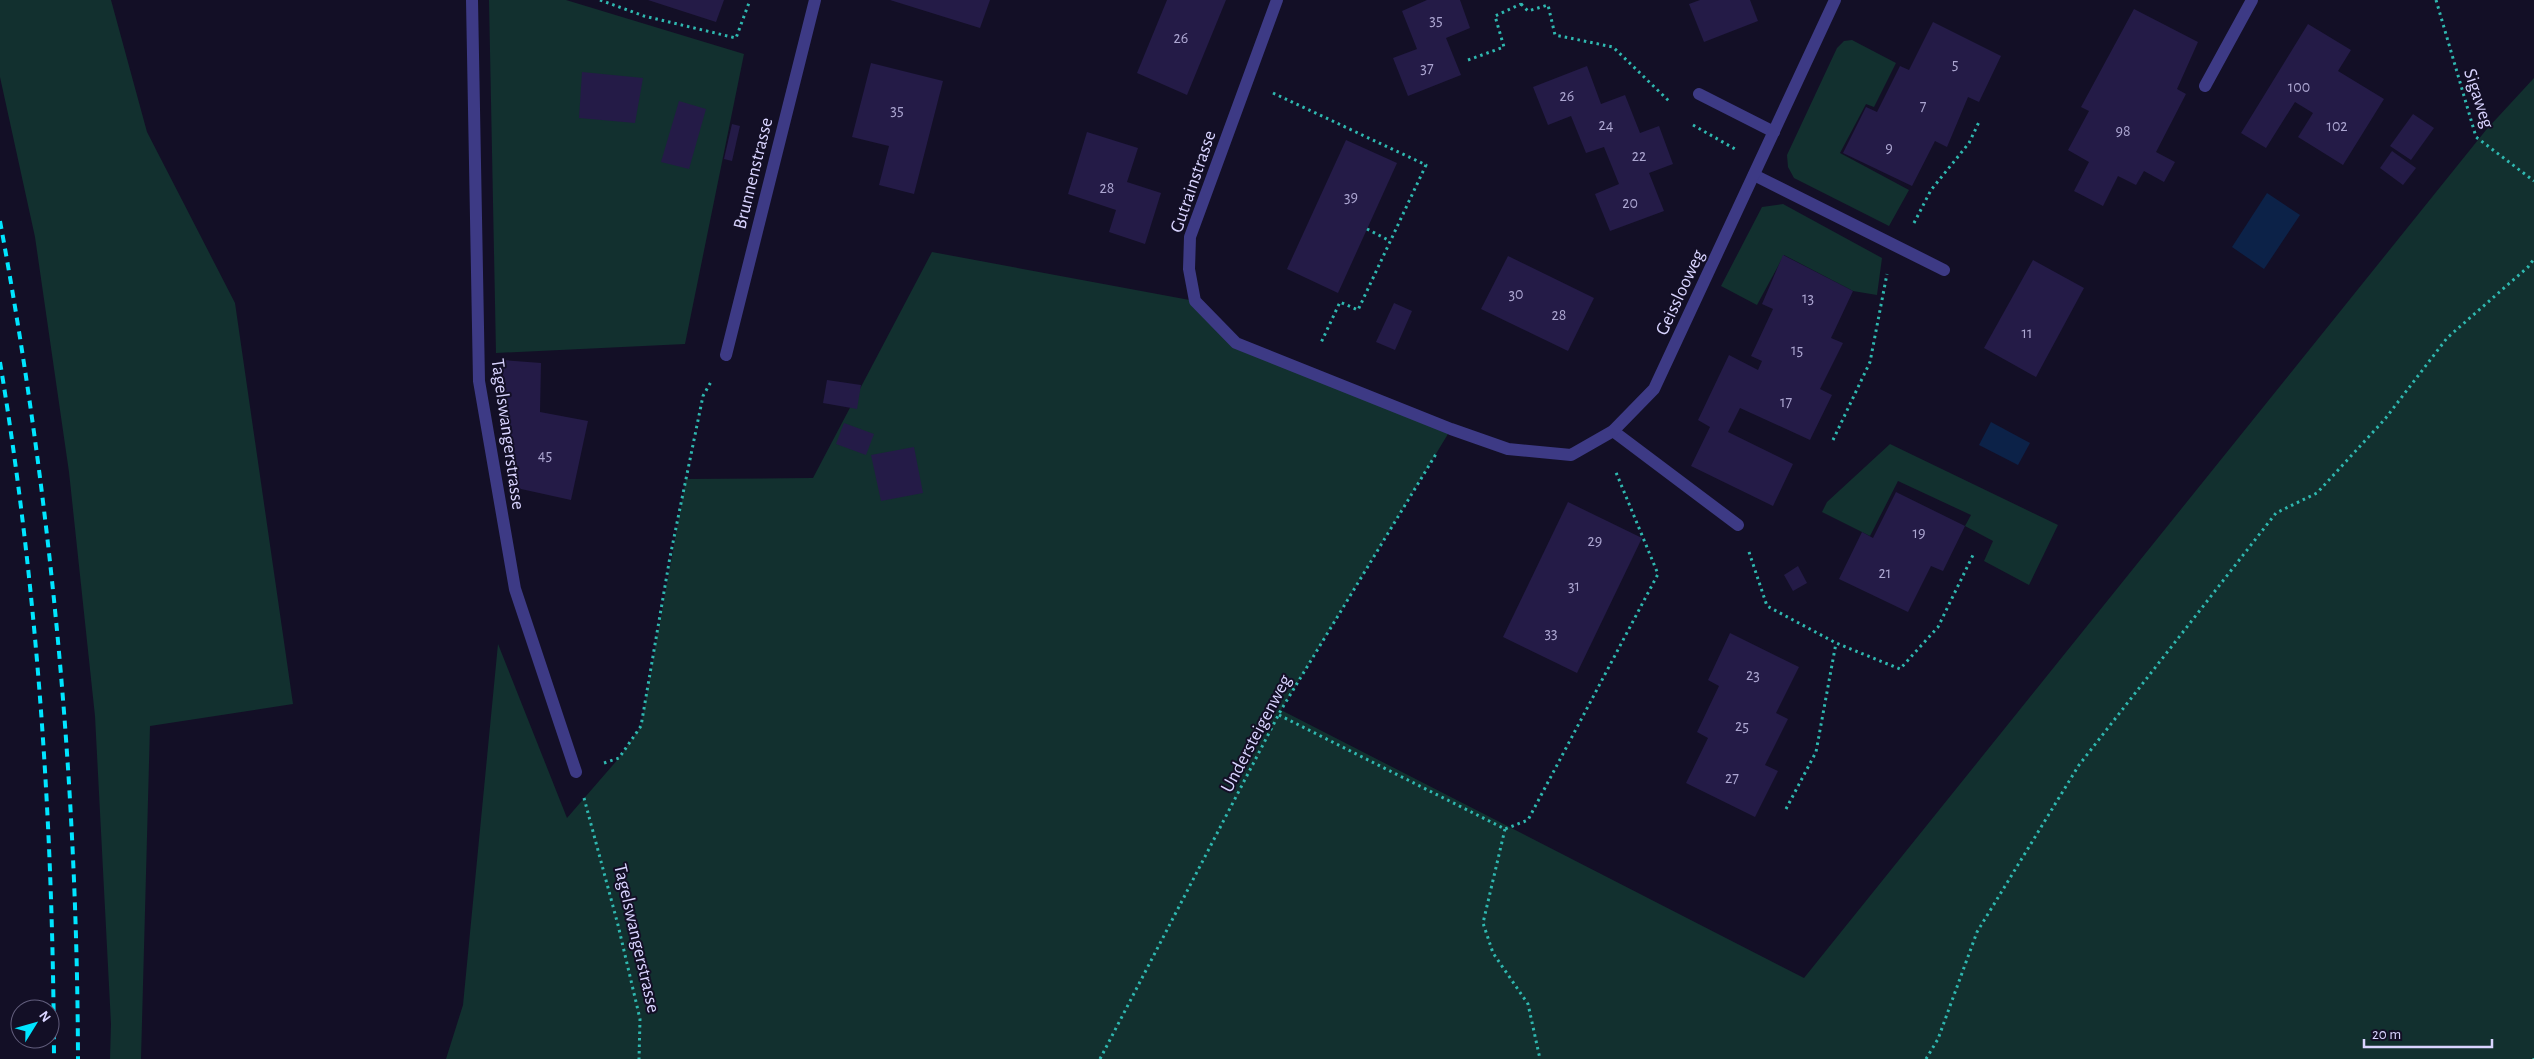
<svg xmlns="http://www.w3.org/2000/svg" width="2534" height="1059" font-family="'Alegreya Sans',sans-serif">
<rect width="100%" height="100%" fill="#130f26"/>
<g fill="#12302f">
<path d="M 0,0 L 111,0 L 147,132 L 235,303 L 293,704 L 150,726 L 141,1059 L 110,1059 L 111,1024 L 95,716 L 69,472 L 35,237 L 0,77 Z"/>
<path d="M 489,0 L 566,0 L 744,54 L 685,344 L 496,353 Z"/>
<path d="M 1852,40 L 1896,63 L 1874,107 L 1866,104 L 1840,153 L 1909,190 L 1889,226 L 1794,178 L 1788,167 L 1787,155 L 1837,48 L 1844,41 Z"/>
<path d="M 2534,78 L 2534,1059 L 446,1059 L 463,1005 L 498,644 L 567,818 L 619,758 L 641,726 L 686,479 L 813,478 L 932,252 L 1195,301 L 1236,343 L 1451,429 L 1281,710 L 1804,978 L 2486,130 Z"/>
<path d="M 1783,204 L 1882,258 L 1877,295 L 1853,291 L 1784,255 L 1757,305 L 1721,286 L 1762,207 Z"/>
<path d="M 1890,444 L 2058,525 L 2029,585 L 1984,561 L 1993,541 L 1965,526 L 1971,515 L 1898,481 L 1870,536 L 1822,512 L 1827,502 Z"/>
</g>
<g fill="#0c2248">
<path d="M 2267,193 L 2300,215 L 2264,269 L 2232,247 Z"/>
<path d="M 1991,422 L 2030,443 L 2018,465 L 1979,445 Z"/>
</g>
<g fill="#241b47">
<path d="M 648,0 L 724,0 L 716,22 Z"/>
<path d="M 890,0 L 990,0 L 980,28 Z"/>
<path d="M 1167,0 L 1226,0 L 1187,95 L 1137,73 Z"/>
<path d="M 1427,0 L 1460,0 L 1470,28 L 1446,38 L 1461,75 L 1408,96 L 1393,58 L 1417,49 L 1402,11 Z"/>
<path d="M 1700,0 L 1750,0 L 1758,21 L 1704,42 L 1689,4 Z"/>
<path d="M 2134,9 L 2198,42 L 2177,89 L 2186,94 L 2156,152 L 2175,162 L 2164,182 L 2144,171 L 2136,185 L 2118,176 L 2103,206 L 2074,191 L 2089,162 L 2068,150 L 2089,111 L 2081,107 Z"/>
<path d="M 1933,22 L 2001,56 L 1979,102 L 1968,97 L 1947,147 L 1935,141 L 1912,186 L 1843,153 L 1866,107 L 1877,112 L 1900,66 L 1909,70 Z"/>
<path d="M 2308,24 L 2351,50 L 2338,71 L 2384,99 L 2343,165 L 2298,137 L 2313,113 L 2295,102 L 2266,148 L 2241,133 Z"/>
<path d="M 871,63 L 943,81 L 914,194 L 879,185 L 889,146 L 852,137 Z"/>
<path d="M 1587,66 L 1601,104 L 1625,95 L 1640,133 L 1659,126 L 1673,164 L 1649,173 L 1664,211 L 1610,231 L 1595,194 L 1619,184 L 1604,147 L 1586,153 L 1571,116 L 1548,125 L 1533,87 Z"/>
<path d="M 582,72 L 643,78 L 635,123 L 579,118 Z"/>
<path d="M 679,101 L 706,109 L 689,169 L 661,162 Z"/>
<path d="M 2413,114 L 2434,128 L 2411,160 L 2390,146 Z"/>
<path d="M 732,124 L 740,126 L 732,161 L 724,159 Z"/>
<path d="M 1087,132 L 1138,148 L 1127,182 L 1161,193 L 1145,244 L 1109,232 L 1116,210 L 1068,194 Z"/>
<path d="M 1346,140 L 1397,163 L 1338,293 L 1287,269 Z"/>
<path d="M 2392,151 L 2416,168 L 2403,185 L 2380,168 Z"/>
<path d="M 1783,255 L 1853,291 L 1831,338 L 1843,343 L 1820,389 L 1832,395 L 1810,440 L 1740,408 L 1728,432 L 1793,464 L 1773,506 L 1691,466 L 1710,427 L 1698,420 L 1729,355 L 1758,370 L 1762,361 L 1751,356 L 1773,309 L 1762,304 Z"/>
<path d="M 1508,256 L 1594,298 L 1568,351 L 1481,309 Z"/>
<path d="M 2033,260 L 2084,288 L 2036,377 L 1984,348 Z"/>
<path d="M 1394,303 L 1412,311 L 1395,350 L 1376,342 Z"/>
<path d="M 503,360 L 541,363 L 540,412 L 588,421 L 571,500 L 512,487 L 503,406 Z"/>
<path d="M 827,380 L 861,385 L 857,409 L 823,403 Z"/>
<path d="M 844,423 L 874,434 L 866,455 L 836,444 Z"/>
<path d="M 914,447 L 923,493 L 881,501 L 871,455 Z"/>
<path d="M 1896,492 L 1965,526 L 1943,571 L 1931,566 L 1908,612 L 1839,579 L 1862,532 L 1873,538 Z"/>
<path d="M 1568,502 L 1642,538 L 1577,673 L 1503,637 Z"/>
<path d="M 1798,566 L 1807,583 L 1793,591 L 1784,575 Z"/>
<path d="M 1730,633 L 1799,667 L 1776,713 L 1788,719 L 1765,765 L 1778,771 L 1755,817 L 1686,783 L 1708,738 L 1697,732 L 1719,686 L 1708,680 Z"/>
</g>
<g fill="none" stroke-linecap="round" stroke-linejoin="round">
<g stroke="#2fb8b0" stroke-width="3" stroke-dasharray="2.5 4" stroke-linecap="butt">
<path d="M 600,0 L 644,16 L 736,38 L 750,0"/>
<path d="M 2436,0 L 2476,137 L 2534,181"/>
<path d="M 1521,4 L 1528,11 L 1548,5 L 1555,35 L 1613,47 L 1671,103"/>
<path d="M 1468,60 L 1504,47 L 1495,16 L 1521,4 L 1520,0"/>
<path d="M 1273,93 L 1426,165 L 1358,310 L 1340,302 L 1320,345"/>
<path d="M 1693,125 L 1735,149"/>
<path d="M 1914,223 L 1931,190 L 1969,143 L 1979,122"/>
<path d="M 1367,229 L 1390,241"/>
<path d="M 1833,440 L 1870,362 L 1887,274"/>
<path d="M 1749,552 L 1767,606 L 1836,643 L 1900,669 L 1938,627 L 1974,553"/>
<path d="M 1279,715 L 1505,829 L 1528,820 L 1658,574 L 1615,470"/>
<path d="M 604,763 L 619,758 L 641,726 L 670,557 L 703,396 L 712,380"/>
<path d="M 584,798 L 618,925 L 640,1019 L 639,1059"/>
<path d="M 1786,809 L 1816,752 L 1836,643"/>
<path d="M 1505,829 L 1483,923 L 1493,953 L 1528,1004 L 1540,1059"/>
<path d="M 1100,1059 L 1281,710 L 1436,454"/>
<path d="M 1926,1059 L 1938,1039 L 1977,932 L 2079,765 L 2276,513 L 2317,493 L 2385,419 L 2447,338 L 2528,267 L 2534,259"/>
<path d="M 2534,1059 L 2534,1058"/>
</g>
<g stroke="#3d3a85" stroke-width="12">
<path d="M 2205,86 L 2252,0"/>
<path d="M 1699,94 L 1774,132"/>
<path d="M 1754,175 L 1944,270"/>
<path d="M 1613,431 L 1738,525"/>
</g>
<g stroke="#3d3a85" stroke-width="12">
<path d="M 472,0 L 479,381 L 515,589 L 576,772"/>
<path d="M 1277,0 L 1190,237 L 1189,269 L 1195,301 L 1236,343 L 1451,429 L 1508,449 L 1571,455 L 1613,431 L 1654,389 L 1835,0"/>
<path d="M 726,355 L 815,0"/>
</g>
<g stroke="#00e5ff" stroke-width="4" stroke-dasharray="8 6" stroke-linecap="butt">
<path d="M 0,221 C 51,498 77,778 78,1059"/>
<path d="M 0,362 C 38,592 53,826 54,1059"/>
</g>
</g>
<g text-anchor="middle" stroke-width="4" stroke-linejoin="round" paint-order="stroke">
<g font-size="16" fill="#aca6d1">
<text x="1436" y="25">35</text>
<text x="1181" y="43">26</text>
<text x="1955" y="69">5</text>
<text x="1427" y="73">37</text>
<text x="2299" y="92">100</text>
<text x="1567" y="101">26</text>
<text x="1923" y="111">7</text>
<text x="897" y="115">35</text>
<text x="1606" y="130">24</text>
<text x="2337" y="131">102</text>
<text x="2123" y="136">98</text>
<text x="1889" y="153">9</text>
<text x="1639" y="161">22</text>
<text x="1107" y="193">28</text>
<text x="1351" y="202">39</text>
<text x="1630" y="208">20</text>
<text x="1516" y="299">30</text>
<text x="1808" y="303">13</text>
<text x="1559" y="320">28</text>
<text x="2027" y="338">11</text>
<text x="1797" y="355">15</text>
<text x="1786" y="407">17</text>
<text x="545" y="460">45</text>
<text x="1919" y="538">19</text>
<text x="1595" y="546">29</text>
<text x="1885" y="578">21</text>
<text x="1574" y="591">31</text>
<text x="1551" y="638">33</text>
<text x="1753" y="680">23</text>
<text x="1742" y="731">25</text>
<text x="1732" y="783">27</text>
</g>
<g font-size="19" fill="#d9d4ff" stroke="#130f26">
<text transform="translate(2480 98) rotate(72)" y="7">Sigaweg</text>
<text transform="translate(752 173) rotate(-76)" y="7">Brunnenstrasse</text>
<text transform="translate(1192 181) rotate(-71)" y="7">Gutrainstrasse</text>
<text transform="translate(1679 292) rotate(-65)" y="7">Geisslooweg</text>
<text transform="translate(509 434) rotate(82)" y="7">Tagelswangerstrasse</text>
<text transform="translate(1255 733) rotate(-62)" y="7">Understeigenweg</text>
<text transform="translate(638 938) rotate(77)" y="7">Tagelswangerstrasse</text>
</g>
</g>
<g transform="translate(35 1024) rotate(53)"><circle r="24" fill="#130f26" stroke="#625e7d"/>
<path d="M0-4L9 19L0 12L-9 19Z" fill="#00e5ff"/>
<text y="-8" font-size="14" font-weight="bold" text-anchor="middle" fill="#d9d4ff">N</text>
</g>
<path d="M2364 1039v8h128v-8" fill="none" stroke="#d9d4ff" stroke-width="2.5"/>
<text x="2372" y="1039" font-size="15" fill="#d9d4ff" stroke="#130f26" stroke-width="4" paint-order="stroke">20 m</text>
</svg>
